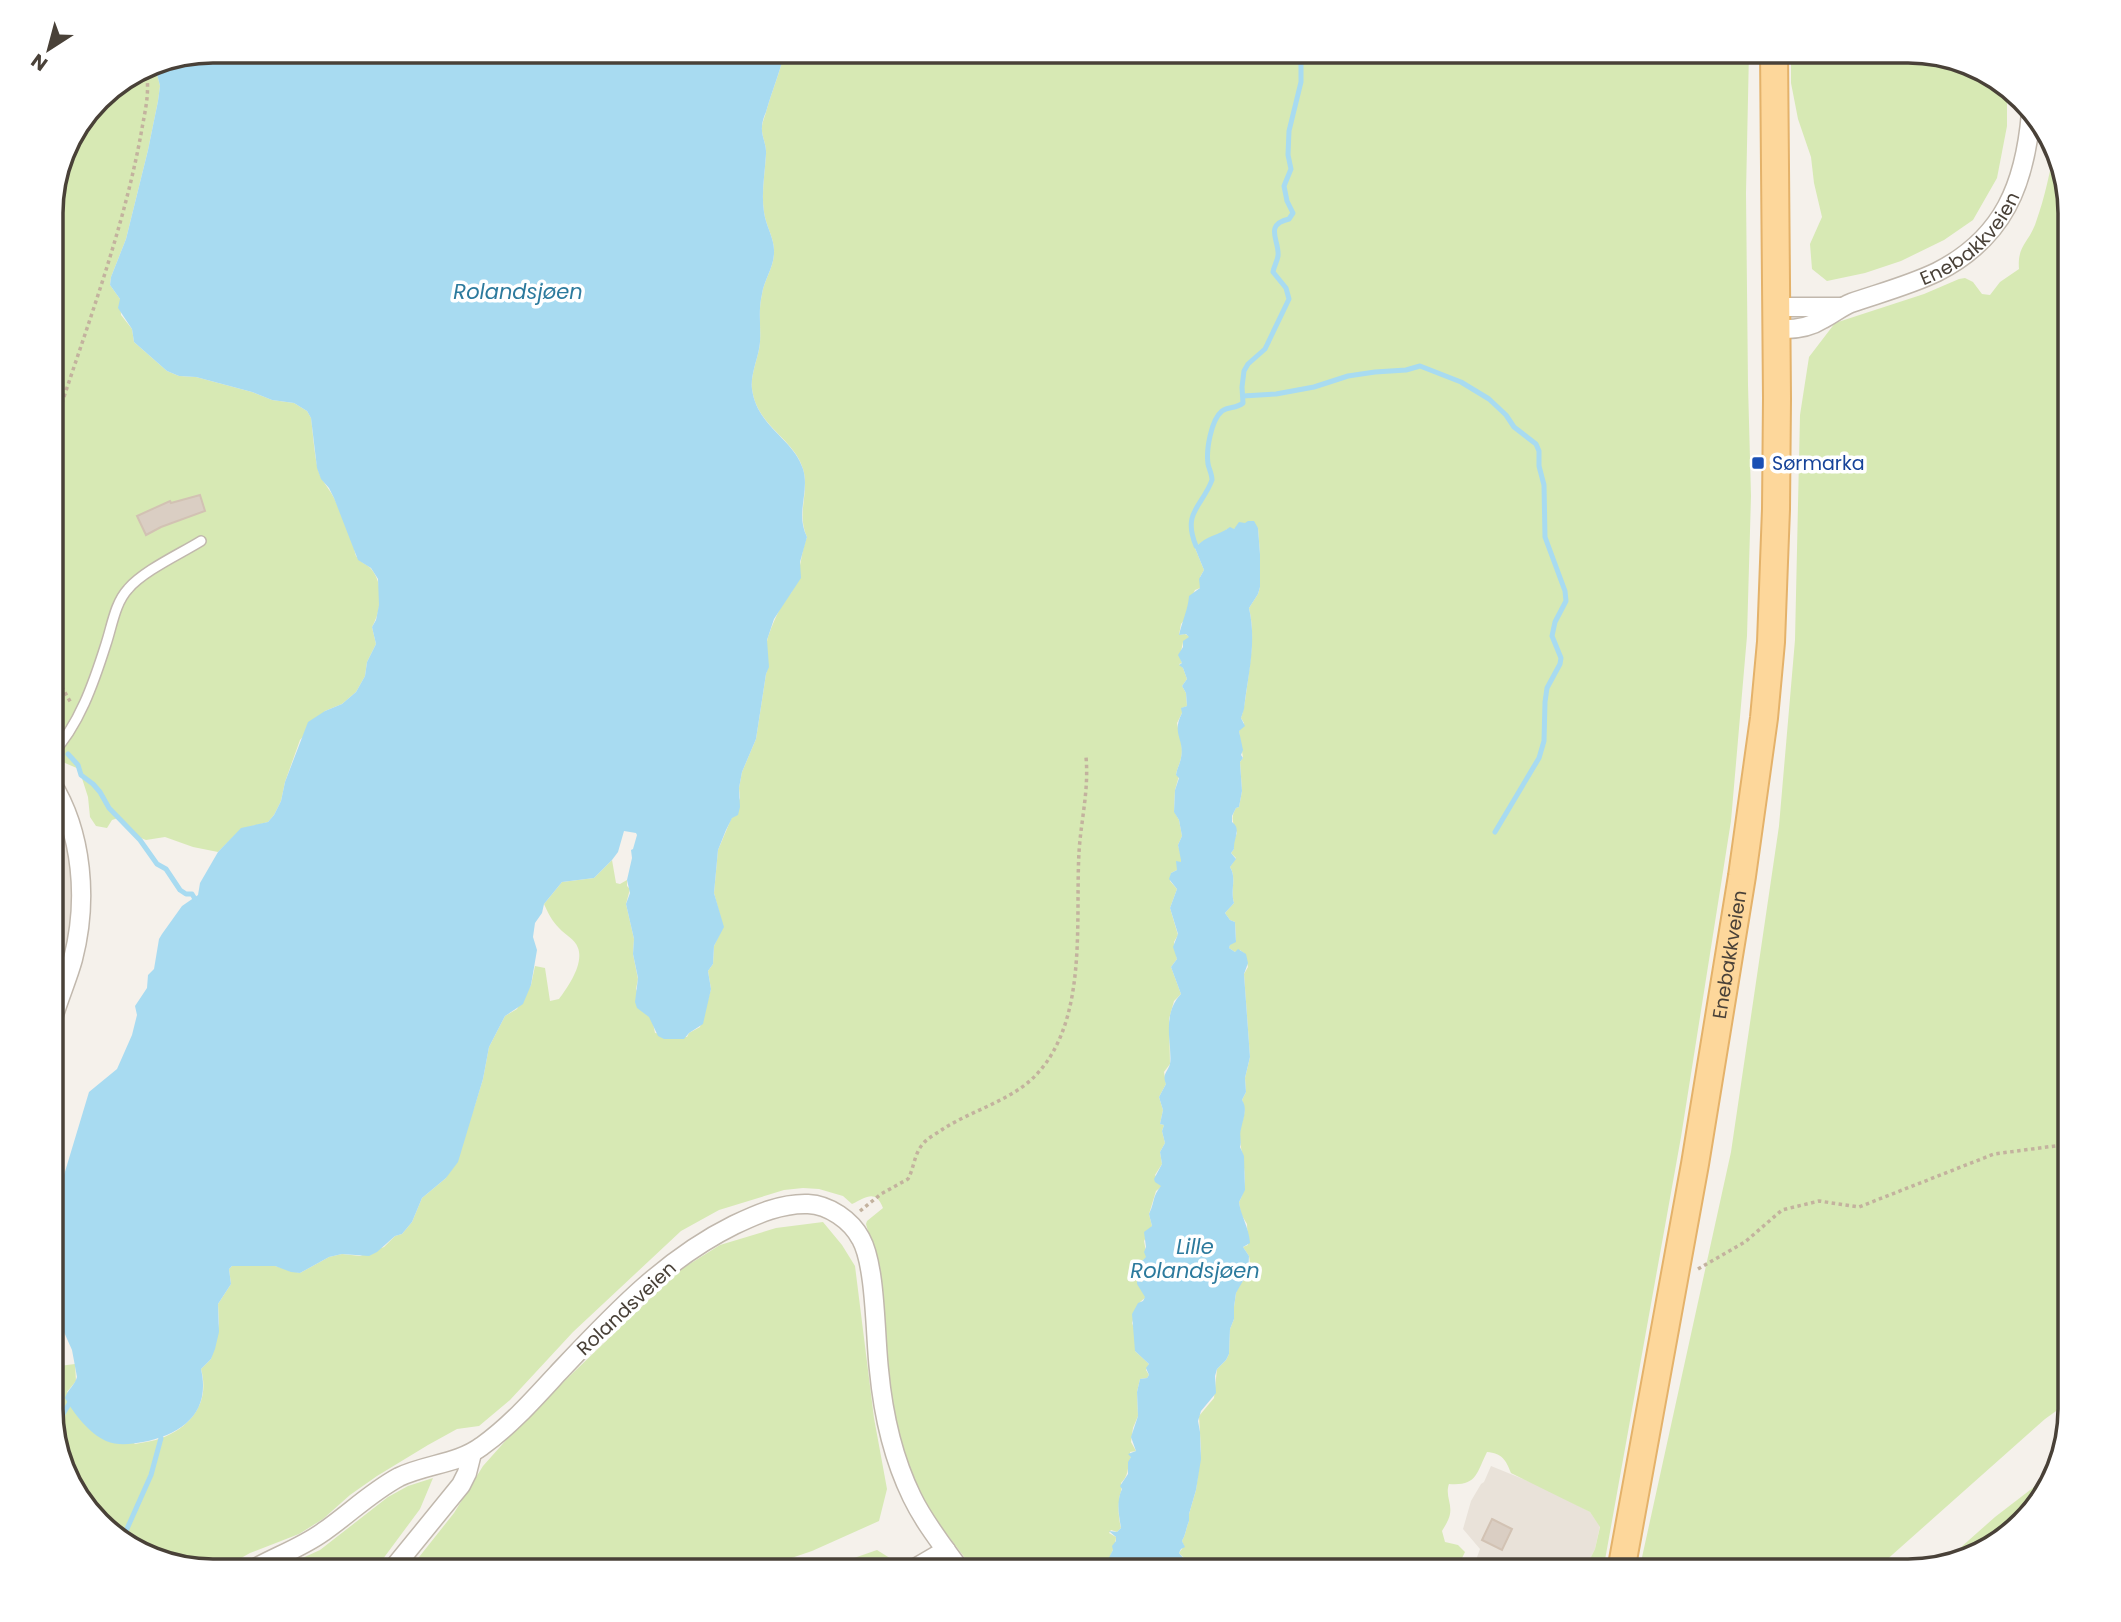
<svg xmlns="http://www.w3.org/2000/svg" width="2121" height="1622" font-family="Poppins,sans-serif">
<rect width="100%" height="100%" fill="#f5f1eb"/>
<g fill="#e9e2d9">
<path d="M 51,794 L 72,839 L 70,961 L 51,994 Z"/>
<path d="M 1491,1466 L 1545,1488 L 1590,1512 L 1600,1526 L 1595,1549 L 1584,1571 L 1472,1571 L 1480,1549 L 1463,1529 L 1471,1501 L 1481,1484 L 1484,1482 Z"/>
</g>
<g fill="#d7e9b4">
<path d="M 785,51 L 1749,51 L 1746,193 L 1748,385 L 1751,496 L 1747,636 L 1731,821 L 1681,1137 L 1603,1571 L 1584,1571 L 1595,1549 L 1600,1527 L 1590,1512 L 1511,1473 C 1506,1460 1502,1453 1487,1452 C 1476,1474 1477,1486 1449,1484 C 1445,1495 1452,1503 1450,1514 C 1449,1520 1445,1526 1442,1531 L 1445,1542 L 1458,1545 L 1465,1552 L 1458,1566 L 1458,1571 L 1187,1571 L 1184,1558 L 1179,1553 L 1184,1546 L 1182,1541 C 1186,1534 1186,1528 1189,1521 L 1189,1514 L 1196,1490 L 1201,1450 L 1199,1416 L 1214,1398 L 1217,1369 L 1226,1360 L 1229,1354 L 1230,1329 L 1234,1319 L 1234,1307 L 1236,1293 L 1239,1285 L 1248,1276 L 1250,1263 L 1249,1256 L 1243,1247 L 1248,1245 L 1247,1224 L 1241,1214 L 1239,1202 C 1252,1180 1239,1154 1240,1132 C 1241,1118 1248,1116 1242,1100 L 1246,1092 L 1245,1078 L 1250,1057 L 1244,974 L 1248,967 L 1245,954 L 1240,950 L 1235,952 L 1229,948 L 1230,944 L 1236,940 L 1235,922 L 1230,920 L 1225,913 L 1234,903 C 1230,889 1237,879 1230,867 L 1236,858 L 1231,853 L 1234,849 L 1233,843 L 1237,833 C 1233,823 1230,818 1236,808 L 1239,807 L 1242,791 L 1240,762 L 1243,758 L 1239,731 L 1244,723 L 1241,718 C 1245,706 1246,693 1248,680 C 1251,654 1255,634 1249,608 L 1258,594 L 1260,587 L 1260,554 L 1258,528 L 1245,523 L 1234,529 L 1227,529 C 1218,539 1204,537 1195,548 L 1204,570 L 1200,577 L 1200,588 L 1195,590 L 1189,602 L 1186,618 L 1181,624 L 1179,635 L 1185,634 L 1190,637 L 1183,642 L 1180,657 L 1182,663 L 1179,664 L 1183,668 L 1187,679 L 1182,686 L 1186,693 L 1187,706 L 1182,708 L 1182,713 L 1177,723 C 1179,735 1184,746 1181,758 C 1180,764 1177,768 1176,775 L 1179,776 L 1175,790 L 1174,811 L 1179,820 L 1182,836 L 1178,845 L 1182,860 L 1177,870 L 1171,873 L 1170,881 L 1177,889 L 1170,908 L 1178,935 L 1174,942 L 1177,959 L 1171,967 L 1181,994 L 1174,1001 L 1169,1019 L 1170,1064 L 1164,1072 L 1166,1084 L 1159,1097 L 1163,1110 L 1160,1124 L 1164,1125 L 1162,1131 L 1165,1143 L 1160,1152 L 1162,1164 L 1155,1175 L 1162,1186 L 1156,1191 L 1149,1214 L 1152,1226 L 1144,1241 L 1147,1257 L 1142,1261 L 1145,1273 L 1144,1280 L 1140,1282 L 1146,1297 L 1140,1302 L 1132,1323 L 1135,1331 L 1135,1351 L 1149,1364 L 1146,1370 L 1149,1375 L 1147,1378 L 1140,1379 L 1137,1392 L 1138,1416 L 1133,1428 L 1131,1442 L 1136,1451 L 1130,1452 L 1131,1457 C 1126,1466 1131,1473 1121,1483 C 1123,1491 1119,1494 1119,1502 C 1118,1511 1119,1520 1121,1528 L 1117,1532 L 1111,1530 L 1109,1533 L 1116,1537 C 1116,1544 1110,1559 1105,1564 C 1097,1570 1101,1561 1098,1571 L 975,1571 L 926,1507 L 907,1462 L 899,1433 L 889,1385 L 876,1260 L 866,1224 L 867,1221 L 883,1208 C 876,1189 866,1197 852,1204 L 843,1196 L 819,1189 L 803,1188 L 784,1190 L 719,1210 L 681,1231 L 573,1332 L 510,1400 L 479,1426 L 457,1429 L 428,1445 L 377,1476 L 350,1495 L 323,1519 L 299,1534 L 250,1553 L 218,1571 L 212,1571 L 114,1538 L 68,1481 L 51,1420 L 51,1367 L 75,1364 L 76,1381 L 67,1392 L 135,1444 C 144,1442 154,1441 162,1438 C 193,1426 210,1401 201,1369 L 211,1359 L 219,1324 L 218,1304 L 231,1284 L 229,1269 L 232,1266 L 275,1266 L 300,1273 L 329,1257 L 342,1254 L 360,1256 L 384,1247 L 395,1236 L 402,1234 L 412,1222 L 422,1198 L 446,1178 L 474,1108 L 483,1079 L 489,1047 L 505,1016 L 517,1009 L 531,985 L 535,966 L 545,968 L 550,1001 L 559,999 C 568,987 584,964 578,948 C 575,939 565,935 559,928 C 552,921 548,913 544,904 L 562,882 L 594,878 L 612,860 L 616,883 L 620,884 L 627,880 L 627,886 L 630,889 L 626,904 L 634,939 L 633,954 L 638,979 L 636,989 L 653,1023 L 655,1033 L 687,1037 L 689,1033 L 700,1027 L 711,989 L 708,971 L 713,964 L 714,946 L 723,927 L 714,893 L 718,850 L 740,798 L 739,788 L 742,772 L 756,739 L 766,674 C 771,661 764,650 768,637 C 772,625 777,613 784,602 C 787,597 791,594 793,589 C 801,572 800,555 807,537 C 796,513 810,492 803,469 C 794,438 757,427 752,389 C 750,374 759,357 760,342 C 761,325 758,311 762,294 C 764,280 774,267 774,253 C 775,239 766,227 764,212 C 761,193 765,173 766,154 C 767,145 761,136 762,127 C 762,123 765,116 766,112 C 772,91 780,72 785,51 Z"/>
<path d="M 1791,51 L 1909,51 L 2007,84 L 2007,126 L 1997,178 L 1973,220 L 1944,240 L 1901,261 L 1865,273 L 1827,281 L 1812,269 L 1810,244 L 1822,217 L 1814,183 L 1811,157 L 1798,119 L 1791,83 Z"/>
<path d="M 154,62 L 160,86 L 158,101 L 148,150 L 126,239 L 111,277 L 110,285 L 120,299 L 121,315 L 132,329 L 134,342 L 167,371 L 179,376 L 196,377 L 252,392 L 272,400 L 294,403 L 307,411 L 311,418 C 313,432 315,467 321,477 C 325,485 331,491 335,500 C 341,513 347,527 352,540 C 354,545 354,551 356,556 C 360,563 368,564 372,570 C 384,585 381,612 372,627 L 376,644 L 367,662 L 365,676 L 356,692 L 342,704 L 325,711 L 300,740 L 285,782 L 281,801 L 274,815 L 268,822 L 241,829 L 218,852 L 193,847 L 165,837 L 146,840 L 133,835 L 118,818 L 112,820 L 107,828 L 96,826 L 90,817 L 88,797 L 79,769 L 51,757 L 51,202 L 68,141 L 106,91 Z"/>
<path d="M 2055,145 L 2070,212 L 2070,1401 L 2045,1419 L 1874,1571 L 1639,1571 L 1731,1152 L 1779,826 L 1795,640 L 1800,415 L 1809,357 L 1835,323 L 1924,294 L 1959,279 L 1965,278 L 1973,282 L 1982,294 L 1990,295 L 2000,282 L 2019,269 C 2017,245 2029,243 2036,222 C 2045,197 2050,172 2055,145 Z"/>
<path d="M 823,1222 L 842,1245 L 855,1266 L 874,1418 L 887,1489 L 879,1521 L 812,1551 L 753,1571 L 408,1571 L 454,1513 L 483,1466 L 526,1418 L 680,1270 L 720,1245 L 776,1228 Z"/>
<path d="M 2047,1477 L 2037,1508 L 1980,1555 L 1942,1564 L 1995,1517 Z"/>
<path d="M 433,1478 L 420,1509 L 374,1571 L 274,1571 L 320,1550 L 388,1497 L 408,1486 Z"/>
<path d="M 877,1550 L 896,1562 L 890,1571 L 817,1571 Z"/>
</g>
<g fill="#a8dbf1">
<path d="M 213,51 L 785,51 C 780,72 772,91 766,112 C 764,116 762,123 762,127 C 761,136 767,145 766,154 C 765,173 761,193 764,212 C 766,227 775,239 774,253 C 774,267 764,280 762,294 C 758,311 761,325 760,342 C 759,357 750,374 752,389 C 757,427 793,438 803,469 C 810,492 795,513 807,537 L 800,562 L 801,578 L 774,619 L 767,640 L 769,667 L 766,674 L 756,739 L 742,772 L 739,788 L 740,807 L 738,815 L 732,818 L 726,830 L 718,850 L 714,893 L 724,927 L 714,946 L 713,964 L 708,971 L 711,989 L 703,1024 L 689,1033 L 684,1039 L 664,1039 L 658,1036 L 649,1017 L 637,1008 L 635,1002 L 638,978 L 633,954 L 634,939 L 626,904 L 630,893 L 627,880 L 632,858 L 631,850 L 633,849 L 637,835 L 636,833 L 624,831 L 618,852 L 612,860 L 594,878 L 562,882 L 544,904 L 542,913 L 535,923 L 533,937 L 537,950 L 531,985 L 523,1004 L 505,1016 L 489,1047 L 483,1079 L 458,1162 L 446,1178 L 422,1198 L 412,1222 L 402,1234 L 395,1236 L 377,1252 L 369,1256 L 342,1254 L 329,1257 L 300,1273 L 291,1272 L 275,1266 L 232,1266 L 229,1269 L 231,1284 L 218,1304 L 219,1332 L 215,1349 L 211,1359 L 201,1369 C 211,1412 183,1434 143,1442 C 131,1444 118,1446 106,1441 C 89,1433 74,1414 65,1398 C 68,1389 75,1385 77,1377 L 72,1350 L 51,1303 L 51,1207 L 61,1185 L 89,1092 L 117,1069 L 132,1035 L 137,1015 L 135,1006 L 147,988 L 148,975 L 154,969 L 159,939 L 162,934 L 182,906 L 198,895 L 200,883 L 218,852 L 241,828 L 268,822 L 274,815 L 281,801 L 285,782 L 308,722 L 325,711 L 342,704 L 356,692 L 365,676 L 367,662 L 376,644 L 372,627 L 376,620 L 379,605 L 378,579 L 371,568 L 358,560 L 334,498 L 329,488 L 321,479 L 317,468 L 311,418 L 307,411 L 294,403 L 272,400 L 252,392 L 196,377 L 179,376 L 167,371 L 134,342 L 132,329 L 118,308 L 120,299 L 110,285 L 111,277 L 126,239 L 148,150 L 158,101 L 160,86 L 154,62 Z"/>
<path d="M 1248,521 L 1254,521 L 1258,528 L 1260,554 L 1260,587 L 1258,594 L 1249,608 C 1257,643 1248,674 1244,709 L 1241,718 L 1245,726 L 1239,731 L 1243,750 L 1241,755 L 1243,758 L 1240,762 L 1242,791 L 1239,807 L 1236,808 L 1232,816 L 1232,822 C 1242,829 1233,839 1234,849 L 1231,853 L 1236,859 L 1230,867 C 1237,879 1230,889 1234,903 L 1225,913 L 1230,920 L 1235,922 L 1236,942 L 1230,945 L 1229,948 L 1235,952 L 1238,949 L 1246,954 L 1248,963 L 1244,974 L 1250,1057 L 1245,1078 L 1246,1092 L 1242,1100 C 1248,1109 1243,1119 1241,1129 C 1239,1136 1242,1141 1240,1147 L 1244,1156 L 1245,1190 L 1239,1202 C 1241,1217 1249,1227 1250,1243 L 1243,1247 L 1249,1256 L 1248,1272 L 1236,1293 L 1234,1307 L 1234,1319 L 1230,1329 L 1229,1354 L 1226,1360 L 1217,1369 L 1215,1376 L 1216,1393 L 1201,1411 L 1198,1421 L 1200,1432 L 1201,1459 L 1196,1490 L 1189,1514 L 1189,1521 C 1186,1528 1186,1534 1182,1541 L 1185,1547 L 1181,1549 L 1179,1553 L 1185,1560 L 1187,1571 L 1098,1571 L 1099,1567 L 1106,1563 L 1113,1550 L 1112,1546 L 1116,1541 L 1116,1537 L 1109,1531 L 1117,1532 L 1121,1528 C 1119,1515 1116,1502 1122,1489 L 1120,1486 L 1128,1474 L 1128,1462 L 1131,1457 L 1128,1454 L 1136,1451 L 1131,1437 L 1138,1416 L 1137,1392 L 1140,1379 L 1147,1378 L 1149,1375 L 1146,1368 L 1149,1364 L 1135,1351 L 1132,1314 L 1138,1303 L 1143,1301 L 1145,1297 L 1137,1284 L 1137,1280 L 1142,1282 C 1147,1276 1144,1268 1142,1261 L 1146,1257 L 1144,1252 L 1146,1247 L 1144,1232 L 1152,1226 L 1149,1214 C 1155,1202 1152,1197 1161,1186 L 1155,1182 L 1154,1179 L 1162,1164 L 1160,1152 L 1165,1143 L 1162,1131 L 1164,1125 L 1160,1124 L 1163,1110 L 1159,1097 L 1166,1084 C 1162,1074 1167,1073 1170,1064 C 1171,1059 1170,1052 1170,1047 C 1168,1027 1167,1009 1181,994 L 1171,967 L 1177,959 L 1173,947 L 1178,934 L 1170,908 L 1177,889 L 1169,879 L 1171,873 L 1177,870 L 1176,861 L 1181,862 L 1181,860 L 1178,845 L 1182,836 L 1179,820 L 1174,812 L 1175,790 L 1179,778 L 1176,775 C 1177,768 1180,764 1181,758 C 1185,739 1171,734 1182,713 L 1181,708 L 1187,706 L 1186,693 L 1182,686 L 1187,679 L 1183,668 L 1179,665 L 1182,663 L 1178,655 L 1183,647 L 1183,641 L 1189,637 L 1186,634 L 1179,635 C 1182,621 1188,610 1189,596 L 1200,588 L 1199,579 L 1204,570 L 1195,548 C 1206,535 1218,536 1230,527 L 1234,529 L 1239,522 L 1245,523 Z"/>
</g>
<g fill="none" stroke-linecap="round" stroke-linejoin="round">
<g stroke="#a8dbf1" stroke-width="5">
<path d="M 1243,396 L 1276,394 L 1314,387 L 1348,376 L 1375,372 L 1406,370 L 1420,366 L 1461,382 L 1489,399 L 1506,415 L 1514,427 L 1536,444 L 1539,451 L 1539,466 L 1544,485 L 1545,537 L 1565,591 L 1566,601 L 1555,622 L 1552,636 L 1561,658 L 1560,664 L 1547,688 L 1545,702 L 1544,741 L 1539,758 L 1495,832"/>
<path d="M 1196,546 C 1182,512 1202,507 1212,480 C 1212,474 1209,469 1208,464 C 1206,450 1211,420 1222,411 C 1229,406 1236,409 1243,403 L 1242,387 L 1244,371 L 1248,364 L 1265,349 L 1289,299 L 1286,288 L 1273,272 C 1274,266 1277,262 1278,256 C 1280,241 1263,225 1289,219 L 1293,213 L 1287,201 L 1284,186 L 1291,169 L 1288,155 L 1289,131 L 1301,82 L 1301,65 L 1297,51"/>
<path d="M 68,754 L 78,765 L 81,775 L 93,784 L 100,792 L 109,808 L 140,840 L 157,864 L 166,869 L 180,890 L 186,894 L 192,894 L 195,899"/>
<path d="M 55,1436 L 57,1424 L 69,1404"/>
<path d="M 122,1540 L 151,1475 L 161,1438"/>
</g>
</g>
<g fill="#dacec3" stroke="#d2c2b3" stroke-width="2">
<path d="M 200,495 L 205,511 L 161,527 L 146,535 L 137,516 L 170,501 L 171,503 Z"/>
<path d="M 1492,1519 L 1512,1529 L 1502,1550 L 1482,1540 Z"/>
</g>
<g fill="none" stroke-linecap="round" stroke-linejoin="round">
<g stroke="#c1b8ad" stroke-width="12">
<path id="service" d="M 51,755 C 79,726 94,682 106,644 C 112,626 115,603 128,589 C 143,571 180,554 201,541"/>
</g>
<g stroke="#c1b8ad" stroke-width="21">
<g id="minor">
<path d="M 1777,307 L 1841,307"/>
<path id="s1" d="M 1777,329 C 1793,330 1809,328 1823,319 C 1833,314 1841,307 1851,303 C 1880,293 1910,285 1937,272 C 2004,238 2025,184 2031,113"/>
<path d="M 51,1025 C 57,1002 67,981 73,959 C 88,901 83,833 51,782"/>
<path d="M 250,1571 C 274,1557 301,1548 323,1532 C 349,1514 371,1492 399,1477 C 426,1464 458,1464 482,1446 C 510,1426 534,1399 557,1374 C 611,1317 663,1260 734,1225 C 757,1214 782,1203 808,1204 C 829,1205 851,1220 861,1239 C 876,1266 875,1336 879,1370 C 883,1413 893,1458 912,1497 C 925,1524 944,1547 961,1571"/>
<path d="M 391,1571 L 461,1485 L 467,1473 L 472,1453"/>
<path d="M 910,1571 L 946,1550"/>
</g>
</g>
<g stroke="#e4b26a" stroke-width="30">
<g id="primary">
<path id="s2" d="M 1621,1571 L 1695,1164 L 1742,876 L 1764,718 L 1771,642 L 1776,509 L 1777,398 L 1774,51"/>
</g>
</g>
<g stroke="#c3b29e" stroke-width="3.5" stroke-dasharray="3.5 3.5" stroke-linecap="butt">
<path d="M 51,444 L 58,415 C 88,323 123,231 141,134 C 145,110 151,91 145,66"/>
<path d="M 51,668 L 71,703"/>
<path d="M 860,1211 L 881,1194 L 908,1179 C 914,1168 914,1155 922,1145 C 927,1138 936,1134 943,1129 C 971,1111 1006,1102 1031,1080 C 1089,1026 1075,925 1079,852 C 1081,820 1089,790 1086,757"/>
<path d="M 1698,1269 L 1745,1242 L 1782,1210 L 1819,1201 L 1859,1207 L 1994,1154 L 2070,1144"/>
</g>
<use href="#service" stroke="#fff" stroke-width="9"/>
<use href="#minor" stroke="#fff" stroke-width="18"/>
<use href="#primary" stroke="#fdd79b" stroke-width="26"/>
</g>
<rect fill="#1a4fb4" stroke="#fff" stroke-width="2.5" x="1751" y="456" width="14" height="14" rx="3.5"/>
<g text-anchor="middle" stroke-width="7" stroke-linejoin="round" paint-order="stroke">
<g font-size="19" fill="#494138" stroke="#fff">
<text dy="7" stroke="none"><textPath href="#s1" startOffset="219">Enebakkveien</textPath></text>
<text dy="7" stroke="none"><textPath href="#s2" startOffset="626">Enebakkveien</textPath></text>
<text transform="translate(626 1308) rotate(-43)" y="7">Rolandsveien</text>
</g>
<g font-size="19" fill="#164399" stroke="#fff" text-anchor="start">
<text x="1772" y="470">Sørmarka</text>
</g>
<g font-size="21" font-style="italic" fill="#2c7a9d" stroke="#fff">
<text x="518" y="299">Rolandsjøen</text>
<text x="1195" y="1254">Lille<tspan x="1195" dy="24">Rolandsjøen</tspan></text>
</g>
</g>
<path d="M0 0H2121V1622H0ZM213 63H1908A150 150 0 0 1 2058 213V1409A150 150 0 0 1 1908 1559H213A150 150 0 0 1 63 1409V213A150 150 0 0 1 213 63Z" fill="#fff" fill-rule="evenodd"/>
<path fill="none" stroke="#494138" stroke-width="3.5" d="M213 63H1908A150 150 0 0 1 2058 213V1409A150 150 0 0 1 1908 1559H213A150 150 0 0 1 63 1409V213A150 150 0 0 1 213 63Z"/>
<g transform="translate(49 49) rotate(216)" stroke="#ffffff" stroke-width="5" paint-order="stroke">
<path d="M0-5L12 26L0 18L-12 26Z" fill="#494138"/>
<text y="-10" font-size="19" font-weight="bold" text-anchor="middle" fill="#494138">N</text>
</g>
</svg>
